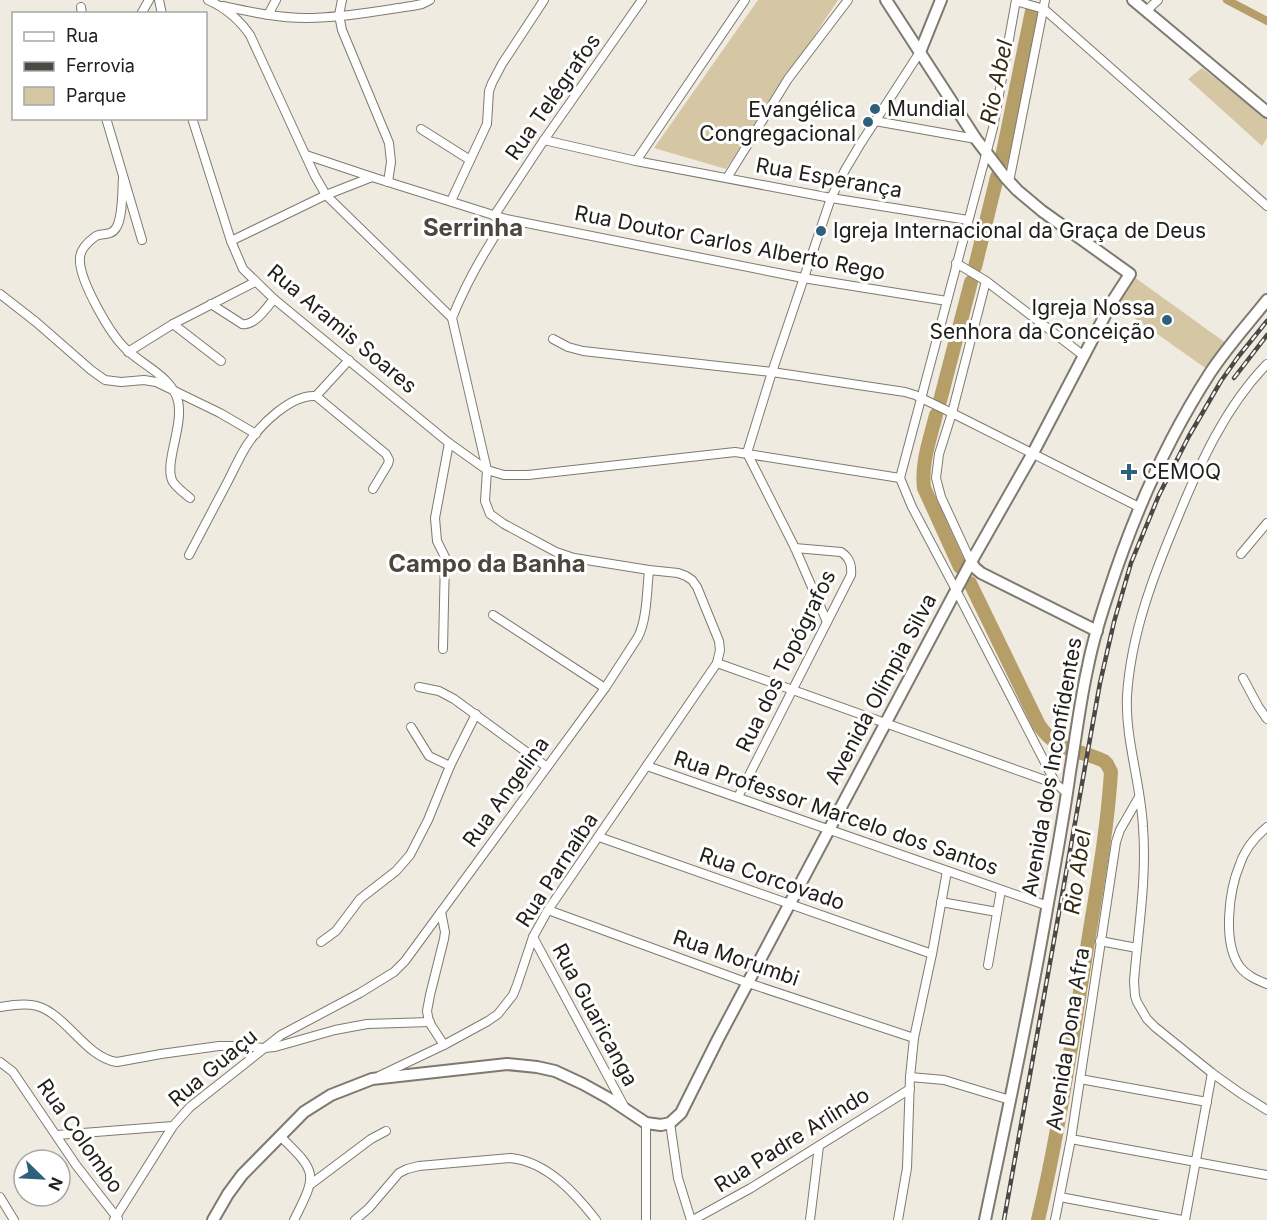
<svg xmlns="http://www.w3.org/2000/svg" width="1267" height="1220" font-family="Inter,sans-serif">
<rect width="100%" height="100%" fill="#f0ebe0"/>
<g fill="#d5c6a4">
<path d="M 758,0 L 838,0 L 726,169 L 654,148 Z"/>
<path d="M 1202,68 L 1267,118 L 1267,138 L 1262,146 L 1188,79 Z"/>
<path d="M 1130,274 L 1230,346 L 1211,372 L 1112,302 Z"/>
</g>
<g fill="none" stroke-linecap="round" stroke-linejoin="round">
<path stroke="#b69e68" stroke-width="8" d="M 1227,0 L 1267,21"/>
<g stroke="#b69e68" stroke-width="14">
<path d="M 1001,162 L 1032,11"/>
<path d="M 975,267 L 997,177"/>
<path d="M 940,401 L 971,282"/>
<path d="M 936,415 C 930,439 921,463 924,488 L 960,567"/>
<path d="M 970,583 L 1039,725 C 1058,753 1076,748 1104,761 L 1107,764 L 1111,772 C 1107,837 1094,902 1084,967 C 1070,1052 1058,1137 1038,1220"/>
</g>
<g stroke="#7e7a70" stroke-width="10">
<g id="minor">
<path d="M 159,0 L 162,14"/>
<path d="M 208,0 C 226,8 239,19 250,35 L 315,176 L 326,195 L 452,318"/>
<path d="M 342,0 L 339,15 L 342,30 L 389,143 L 391,162 L 388,182"/>
<path d="M 1016,0 L 993,128 L 900,478 L 912,507 L 956,590 L 1056,784"/>
<path d="M 1016,1 L 1044,9 L 1267,206"/>
<path d="M 223,6 C 251,12 278,18 306,18 C 341,18 377,11 412,6 L 422,4 L 430,0"/>
<path d="M 81,7 L 82,14"/>
<path d="M 1146,11 L 1158,0"/>
<path d="M 141,14 L 149,0"/>
<path d="M 268,15 L 276,0"/>
<path d="M 106,118 L 142,240"/>
<path d="M 192,118 L 231,241 L 243,269 L 274,299 L 449,443 L 487,470 L 504,475 L 528,475 L 735,452 L 900,478"/>
<path d="M 875,121 L 976,139"/>
<path d="M 421,129 L 470,160"/>
<path d="M 544,140 L 636,161 L 831,198 L 968,220"/>
<path d="M 306,155 L 372,177"/>
<path d="M 636,161 L 745,0"/>
<path d="M 123,178 C 122,191 123,218 116,228 C 111,236 103,233 96,236 C 89,241 80,249 80,258 C 78,279 111,336 127,350 C 144,366 172,377 178,401 C 184,426 163,465 173,482 C 177,488 184,493 190,498"/>
<path d="M 727,178 L 788,79 L 848,0"/>
<path d="M 1009,182 L 1045,0"/>
<path d="M 451,201 L 487,124 L 489,91 L 492,83 L 502,64 L 544,0"/>
<path d="M 494,216 L 544,140 L 642,0"/>
<path d="M 231,241 L 326,195 L 372,177 L 506,219 L 803,278 L 947,301"/>
<path d="M 956,263 L 986,281 L 1084,356"/>
<path d="M 0,294 L 36,322 L 91,370 L 105,380 L 121,382 L 144,380 L 156,382 L 220,413 L 256,434"/>
<path d="M 211,304 L 242,324 C 255,326 266,308 274,299"/>
<path d="M 173,324 L 221,361"/>
<path d="M 553,339 L 568,347 L 583,351 L 772,372 L 905,392 L 915,395 L 952,413 L 1139,507"/>
<path d="M 128,352 L 173,324 L 255,282"/>
<path d="M 1267,364 C 1226,406 1200,463 1178,517 C 1154,574 1131,633 1127,696 C 1125,739 1141,784 1143,827 C 1147,879 1138,930 1134,981 L 1135,996 L 1137,1002 L 1147,1019 L 1155,1027 L 1212,1073 L 1240,1093 L 1267,1110"/>
<path d="M 316,396 L 349,360"/>
<path d="M 1241,554 L 1267,523"/>
<path d="M 189,555 C 202,530 215,506 228,481 C 234,469 240,456 247,445 C 260,425 291,394 316,396 L 386,454 L 389,460 L 388,464 L 373,489"/>
<path d="M 971,562 L 941,497 L 936,478 L 939,454 L 952,413 L 986,281"/>
<path d="M 493,615 L 605,688"/>
<path d="M 827,622 L 795,548 L 747,453 L 772,372 L 831,198 L 845,170 L 861,143 L 920,52"/>
<path d="M 443,649 L 445,557 L 437,541 L 435,518 L 449,443"/>
<path d="M 717,663 L 1056,784 L 1067,793"/>
<path d="M 1243,678 L 1258,706 L 1267,719"/>
<path d="M 419,687 L 439,691 L 454,699 L 547,767"/>
<path d="M 411,727 L 429,756 L 450,766"/>
<path d="M 647,766 L 1048,906"/>
<path d="M 738,797 L 851,575 C 852,565 850,558 841,552 L 795,548"/>
<path d="M 1267,827 C 1255,837 1245,849 1240,864 C 1229,890 1222,943 1240,967 C 1247,976 1257,980 1267,984"/>
<path d="M 599,837 L 932,954"/>
<path d="M 941,902 L 997,912"/>
<path d="M 548,910 L 748,983 L 914,1038"/>
<path d="M 441,912 L 445,932 L 444,939 L 430,995 L 427,1011 L 429,1022 L 444,1045"/>
<path d="M 533,937 L 625,1108"/>
<path d="M 1100,941 L 1137,948"/>
<path d="M 321,942 L 336,931 L 360,899 L 396,871 L 410,855 L 428,820 L 450,766 L 476,714"/>
<path d="M 988,965 L 1001,890"/>
<path d="M 0,1007 C 11,1005 27,1003 37,1006 C 66,1014 86,1058 117,1062 L 161,1054 L 219,1046 L 241,1046 L 264,1048 L 275,1047 L 335,1030 L 367,1024 L 430,1022"/>
<path d="M 0,1062 L 13,1072 L 76,1165 L 118,1219"/>
<path d="M 379,1076 L 444,1045 L 488,1021 L 498,1014 L 513,995 L 517,985 L 533,937 L 548,910 L 717,663 L 720,650 L 719,641 L 697,587 L 692,580 L 686,576 L 678,573 L 649,570 L 574,558 L 556,552 L 504,524 L 490,514 L 485,501 L 487,470 L 452,318 C 466,283 485,250 506,219"/>
<path d="M 910,1077 L 944,1080 L 1010,1100"/>
<path d="M 1080,1079 L 1207,1102"/>
<path d="M 670,1123 L 678,1178 L 691,1220"/>
<path d="M 57,1135 L 173,1126"/>
<path d="M 280,1136 C 317,1172 318,1173 294,1220"/>
<path d="M 1071,1139 L 1267,1175"/>
<path d="M 311,1184 L 371,1139 L 386,1131"/>
<path d="M 0,1197 L 14,1220"/>
<path d="M 1060,1197 L 1182,1220"/>
<path d="M 114,1220 L 173,1126 L 190,1107 L 281,1035 L 360,993 L 394,972 L 405,961 L 605,688 L 638,637 C 647,620 647,589 649,570"/>
<path d="M 355,1220 L 369,1208 L 399,1173 L 407,1169 L 419,1166 L 511,1158 C 547,1162 575,1193 596,1220"/>
<path d="M 646,1220 L 646,1123"/>
<path d="M 693,1220 L 751,1188 L 910,1089"/>
<path d="M 810,1220 L 819,1146"/>
<path d="M 898,1220 L 907,1168 L 910,1077 L 914,1038 L 932,954 L 947,871"/>
<path d="M 1055,1220 L 1071,1139 L 1116,842 L 1120,830 L 1139,797"/>
<path d="M 1185,1220 L 1212,1073"/>
</g>
</g>
<g stroke="#7e7a70" stroke-width="14">
<path id="tertiary" d="M 213,1220 L 228,1194 L 242,1175 L 304,1112 L 331,1095 L 372,1079 L 507,1064 L 537,1067 L 555,1071 L 583,1084 L 610,1099 L 646,1123 L 661,1125 L 670,1123 L 681,1113 L 718,1039 L 971,562"/>
</g>
<g stroke="#7e7a70" stroke-width="14">
<g id="secondary">
<path d="M 886,0 L 976,139 L 1005,177 L 1017,190 L 1042,211 L 1130,274 L 1112,302 L 1033,453 L 971,562 L 975,568 L 981,573 L 1097,631"/>
<path d="M 1133,0 L 1267,112"/>
<path d="M 920,52 L 941,0"/>
<path d="M 985,1220 C 1007,1115 1030,1009 1048,903 C 1056,859 1064,816 1070,772 C 1076,737 1080,701 1088,666 C 1093,640 1101,615 1109,591 C 1134,514 1166,441 1210,373 C 1227,347 1248,324 1267,300"/>
</g>
</g>
<use href="#minor" stroke="#fff" stroke-width="8"/>
<use href="#tertiary" stroke="#fff" stroke-width="10"/>
<use href="#secondary" stroke="#fff" stroke-width="10"/>
<g stroke="#4b4944" stroke-width="4.5">
<g id="rail">
<path d="M 1234,378 L 1267,335"/>
<path d="M 1004,1220 L 1100,683 L 1114,622 L 1131,563 L 1159,495 L 1189,436 L 1221,381 L 1238,357 L 1267,321"/>
</g>
</g>
<use href="#rail" stroke="#fff" stroke-width="2" stroke-dasharray="7" stroke-linecap="butt"/>
</g>
<g fill="#2d607d" stroke="#fff" stroke-width="2">
<circle cx="875" cy="109" r="6"/>
<circle cx="868" cy="122" r="6"/>
<circle cx="821" cy="231" r="6"/>
<circle cx="1167" cy="320" r="6"/>
<path d="M1126 463h6v6h6v6h-6v6h-6v-6h-6v-6h6z"/>
</g>
<g text-anchor="middle" stroke-width="6" stroke-linejoin="round" paint-order="stroke">
<g font-size="21" fill="#22201d" stroke="#fff">
<text transform="translate(553 97) rotate(-55)" y="7">Rua Telégrafos</text>
<text transform="translate(829 178) rotate(10)" y="7">Rua Esperança</text>
<text transform="translate(730 243) rotate(11)" y="7">Rua Doutor Carlos Alberto Rego</text>
<text transform="translate(342 329) rotate(40)" y="7">Rua Aramis Soares</text>
<text transform="translate(786 661) rotate(-64)" y="7">Rua dos Topógrafos</text>
<text transform="translate(881 689) rotate(-62)" y="7">Avenida Olímpia Silva</text>
<text transform="translate(1052 767) rotate(-80)" y="7">Avenida dos Inconfidentes</text>
<text transform="translate(506 792) rotate(-54)" y="7">Rua Angelina</text>
<text transform="translate(836 813) rotate(19)" y="7">Rua Professor Marcelo dos Santos</text>
<text transform="translate(557 870) rotate(-57)" y="7">Rua Parnaíba</text>
<text transform="translate(772 879) rotate(19)" y="7">Rua Corcovado</text>
<text transform="translate(736 958) rotate(19)" y="7">Rua Morumbi</text>
<text transform="translate(595 1015) rotate(62)" y="7">Rua Guaricanga</text>
<text transform="translate(1068 1039) rotate(-81)" y="7">Avenida Dona Afra</text>
<text transform="translate(213 1068) rotate(-40)" y="7">Rua Guaçu</text>
<text transform="translate(80 1136) rotate(55)" y="7">Rua Colombo</text>
<text transform="translate(792 1140) rotate(-32)" y="7">Rua Padre Arlindo</text>
</g>
<g font-size="21" fill="#22201d" stroke="#fff" text-anchor="start">
<text x="887" y="116">Mundial</text>
<text x="856" y="117" text-anchor="end">Evangélica<tspan x="856" dy="24">Congregacional</tspan></text>
<text x="833" y="238">Igreja Internacional da Graça de Deus</text>
<text x="1155" y="315" text-anchor="end">Igreja Nossa<tspan x="1155" dy="24">Senhora da Conceição</tspan></text>
<text x="1142" y="479">CEMOQ</text>
</g>
<g font-size="22" font-style="italic" fill="#352a11" stroke="#fff">
<text transform="translate(996 82) rotate(-78)" y="8">Rio Abel</text>
<text transform="translate(1077 872) rotate(-82)" y="8">Rio Abel</text>
</g>
<g font-size="24" font-weight="bold" fill="#4b473e" stroke="#fff">
<text x="473" y="236">Serrinha</text>
<text x="487" y="572">Campo da Banha</text>
</g>
</g>
<rect x="12" y="12" width="195" height="108" fill="#ffffff" stroke="#a7a6a5" stroke-width="1.5"/>
<rect x="24" y="32" width="30" height="9" fill="#ffffff" stroke="#a7a6a5" stroke-width="1.5"/>
<text x="66" y="42" font-size="18" fill="#22201d">Rua</text>
<rect x="24" y="62" width="30" height="9" fill="#4b4944" stroke="#a7a6a5" stroke-width="1.5"/>
<text x="66" y="72" font-size="18" fill="#22201d">Ferrovia</text>
<rect x="24" y="87" width="30" height="18" fill="#d5c6a4" stroke="#a7a6a5" stroke-width="1.5"/>
<text x="66" y="102" font-size="18" fill="#22201d">Parque</text>
<g transform="translate(42 1178) rotate(114)"><circle r="28" fill="#ffffff" stroke="#a7a6a5" stroke-width="1.5"/>
<path d="M0-4.5L10 22L0 15L-10 22Z" fill="#2d607d"/>
<text y="-9" font-size="16" font-weight="bold" text-anchor="middle" fill="#22201d">N</text>
</g>
</svg>
